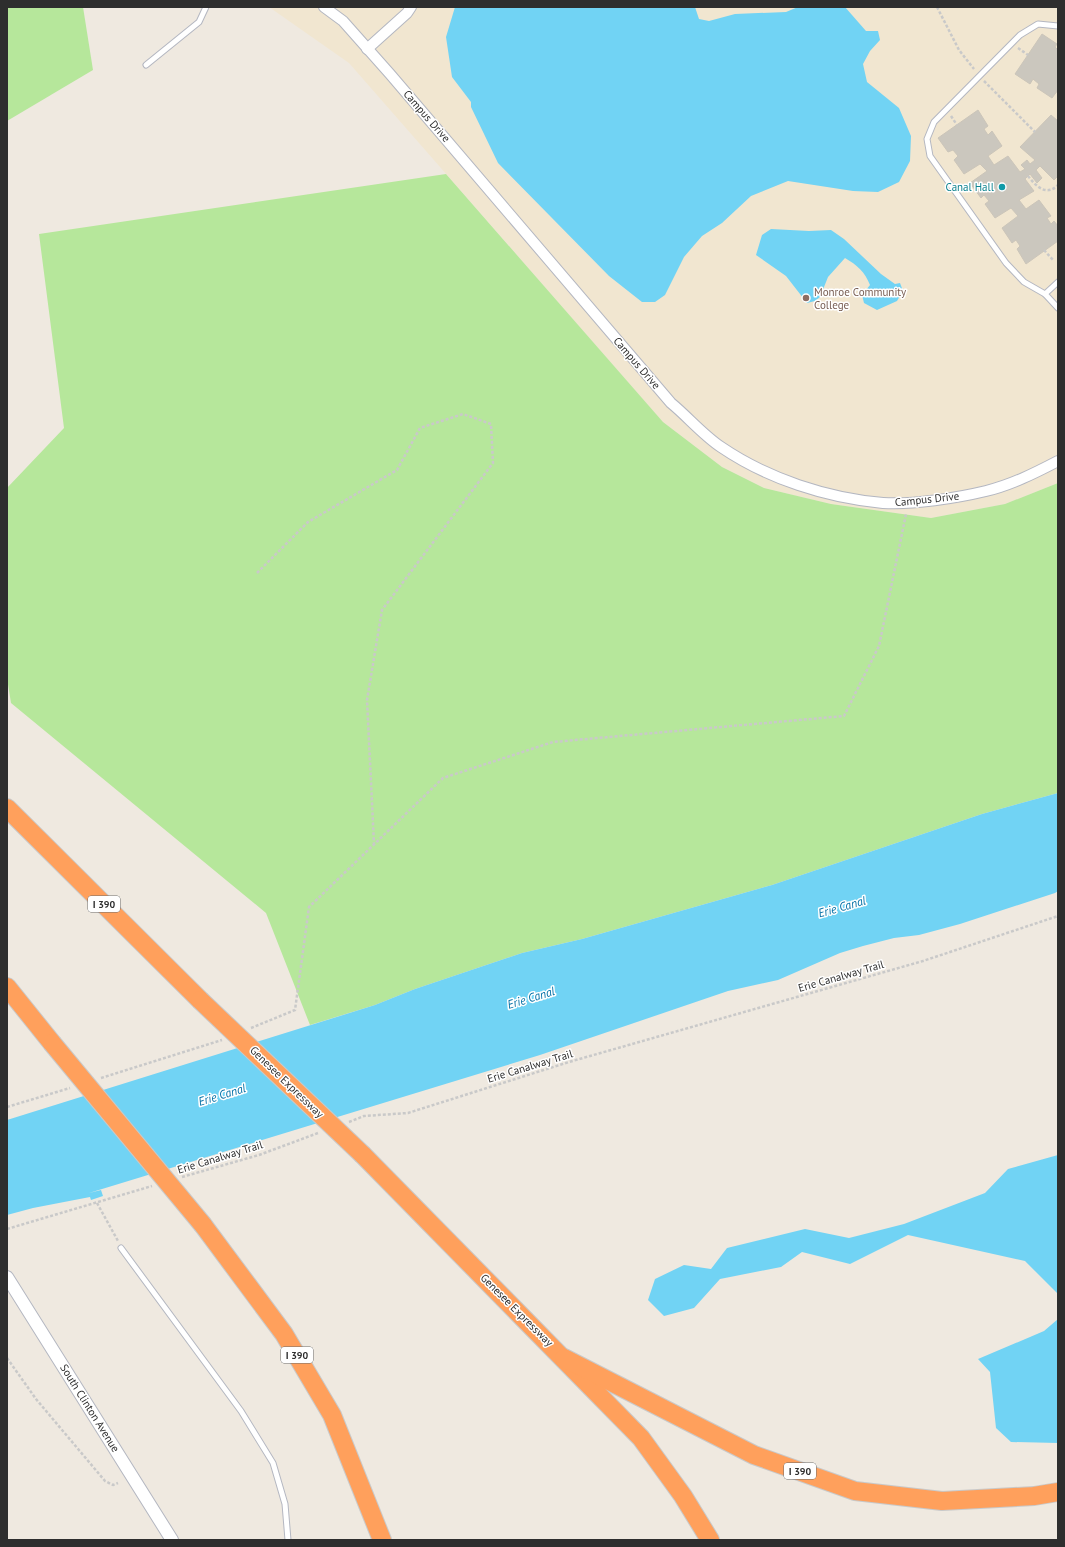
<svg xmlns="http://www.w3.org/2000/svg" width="1065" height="1547" font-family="'PT Sans',sans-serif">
<rect width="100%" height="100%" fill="#efe9e0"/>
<path fill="#f1e6d0" d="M 269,7 L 1058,7 L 1058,483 L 1005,504 L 931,518 L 831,504 L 764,488 L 722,467 L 663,422 L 349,63 Z"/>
<g fill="#b6e79b">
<path d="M 7,7 L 83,7 L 93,70 L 7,121 Z"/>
<path d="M 446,174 L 663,422 L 722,467 L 764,488 L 831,504 L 931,518 L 1005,504 L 1058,483 L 1058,793 L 982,814 L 772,885 L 582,939 L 522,953 L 415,989 L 375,1005 L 310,1025 L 266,913 L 11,703 L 7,678 L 7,488 L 64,428 L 39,234 Z"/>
</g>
<g fill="#71d3f4">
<path d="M 455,7 L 695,7 L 699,19 L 709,21 L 735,14 L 786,12 L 798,7 L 845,7 L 866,31 L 878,31 L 880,40 L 870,51 L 863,64 L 867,82 L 899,108 L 911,136 L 910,161 L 899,182 L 878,192 L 853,191 L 788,181 L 751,196 L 722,223 L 702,236 L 684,257 L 665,295 L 655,302 L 642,302 L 609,276 L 498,163 L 471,107 L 471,102 L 452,77 L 446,37 Z"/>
<path d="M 771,229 L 809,231 L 831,230 L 844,239 L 881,274 L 895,284 L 900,283 L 903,291 L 897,301 L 877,310 L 864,303 L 862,295 L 870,285 C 865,272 857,265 845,258 L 828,277 L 820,297 L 815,301 L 807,303 L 786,276 L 756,255 L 762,235 Z"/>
<path d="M 1058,793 L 1058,891 L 1055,893 L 960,924 L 919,935 L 894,938 L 863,946 L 840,953 L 778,980 L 728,991 L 540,1055 L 89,1193 L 101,1190 L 103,1196 L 91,1200 L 90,1197 L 33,1208 L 7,1215 L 7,1120 L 375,1005 L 415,989 L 522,953 L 582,939 L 772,885 L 982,814 Z"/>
<path d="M 1058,1155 L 1058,1294 L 1025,1261 L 908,1235 L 850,1264 L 802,1252 L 781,1267 L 720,1279 L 694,1308 L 664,1316 L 648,1300 L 655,1279 L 684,1265 L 711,1269 L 727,1248 L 805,1229 L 849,1238 L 904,1224 L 985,1193 L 1008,1169 Z"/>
<path d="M 1058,1319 L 1058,1443 L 1011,1442 L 996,1428 L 990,1372 L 978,1359 L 1044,1331 Z"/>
</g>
<g fill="#cbc7be" stroke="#cbc5b9">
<path d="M 1042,34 L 1057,44 L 1055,47 L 1058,50 L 1058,90 L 1052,98 L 1037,88 L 1039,84 L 1033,79 L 1030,84 L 1015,74 Z"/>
<path d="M 978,110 L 988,126 L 984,129 L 988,135 L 992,131 L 1002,146 L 988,156 L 994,165 L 1008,156 L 1020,172 L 1025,169 L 1021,165 L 1027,160 L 1030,164 L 1035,160 L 1020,147 L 1051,115 L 1058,121 L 1058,176 L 1054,180 L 1040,166 L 1036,170 L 1042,178 L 1037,183 L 1030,174 L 1025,179 L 1034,191 L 1019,200 L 1026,209 L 1039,200 L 1051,216 L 1047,218 L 1051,224 L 1054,221 L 1058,226 L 1058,241 L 1026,264 L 1017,249 L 1020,246 L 1016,240 L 1012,243 L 1002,228 L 1018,216 L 1011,208 L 995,218 L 985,204 L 989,201 L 984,195 L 981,198 L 970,183 L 987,171 L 980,164 L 964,174 L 954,160 L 958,156 L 953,150 L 948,152 L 938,138 Z"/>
</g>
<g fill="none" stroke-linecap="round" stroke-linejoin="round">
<g stroke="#b4b7c1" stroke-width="7">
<g id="service">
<path d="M 1058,26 L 1038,24 L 1020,35 L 934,122 L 927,139 L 930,156 L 1006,263 L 1024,282 L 1045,294 L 1058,282"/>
<path d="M 146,65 L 199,22 L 206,7"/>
<path d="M 1045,294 L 1058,308"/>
<path d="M 121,1248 L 241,1411 L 273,1463 L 285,1504 L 288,1540"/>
</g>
</g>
<g stroke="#b4b7c1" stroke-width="12">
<g id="minor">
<path d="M 324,7 L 343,21 L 390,74 L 671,403 C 688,417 703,435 721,447 C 768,479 827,498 883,503 C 912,505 957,498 986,491 C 1011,485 1035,473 1058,461"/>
<path d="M 367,49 L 407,13 L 411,7"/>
</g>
</g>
<g stroke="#b4b7c1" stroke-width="14">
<path id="tertiary" d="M 7,1277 L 172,1540"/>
</g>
<g stroke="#c9c9c9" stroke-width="20">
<g id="motorway">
<path d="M 7,808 L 200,1000"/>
<path d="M 7,987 L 52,1043"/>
<path d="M 363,1155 L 641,1438 L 683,1496 L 710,1540"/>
<path d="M 203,1225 L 284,1334 L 332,1415 L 382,1540"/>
<path d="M 564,1358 L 754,1455 L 855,1491 L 942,1501 L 1034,1496 L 1058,1492"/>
</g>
</g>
<g stroke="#c9c9c9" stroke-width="2.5" stroke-dasharray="3 2" stroke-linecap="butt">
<path d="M 937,7 L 959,50 L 974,69"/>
<path d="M 1018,48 L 1028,55"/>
<path d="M 984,81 L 1035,132"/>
<path d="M 951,116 L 957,125"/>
<path d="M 1028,176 C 1036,186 1046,197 1058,185"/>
<path d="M 1044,250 L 1053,260"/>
<path d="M 257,573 L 308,522 L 397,470 L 420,428 L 463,414 L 491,424 L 493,463 L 382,610 L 367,700 L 374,844"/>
<path d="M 251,1028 L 295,1010 L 309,907 L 443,778 L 553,742 L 844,716 L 879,646 L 906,514"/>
<path d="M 101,1078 L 222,1040"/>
<path d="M 7,1107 L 70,1088"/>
<path d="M 349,1122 L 364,1116 L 408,1113 L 569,1062 L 923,961 L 1058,916"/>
<path d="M 182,1177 L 259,1155 L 318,1133"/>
<path d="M 97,1203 L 118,1241"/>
<path d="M 7,1229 L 152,1186"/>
<path d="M 7,1358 L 36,1399 L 105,1481 L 113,1485 L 118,1483"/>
</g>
<use href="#service" stroke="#fff" stroke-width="5"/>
<use href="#minor" stroke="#fff" stroke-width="10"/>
<use href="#tertiary" stroke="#fff" stroke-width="12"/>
<use href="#motorway" stroke="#ffa05c" stroke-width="18"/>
<g stroke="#c9c9c9" stroke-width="20" stroke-linecap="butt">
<g id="motorway-bridge">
<path d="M 200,1000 L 363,1155"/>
<path d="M 52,1043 L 203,1225"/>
</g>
</g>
<use href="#motorway-bridge" stroke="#ffa05c" stroke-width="18"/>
</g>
<circle fill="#0f9aa8" stroke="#fff" stroke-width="1.5" cx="1002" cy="187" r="4"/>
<circle fill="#8d6e63" stroke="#fff" stroke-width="1.5" cx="806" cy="298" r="4"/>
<g text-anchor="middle" stroke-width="3" stroke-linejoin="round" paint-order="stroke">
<g fill="#fff" stroke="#6d6d6d" stroke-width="1">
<rect x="88" y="896" width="32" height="16" rx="3"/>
<rect x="281" y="1347" width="32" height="16" rx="3"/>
<rect x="784" y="1463" width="32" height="16" rx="3"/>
</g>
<g font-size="10" font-weight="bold" fill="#2e2e2e">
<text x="104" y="908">I 390</text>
<text x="297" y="1359">I 390</text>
<text x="800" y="1475">I 390</text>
</g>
<g font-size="11" fill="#2e2e2e" stroke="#fff">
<text transform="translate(427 116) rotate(49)" y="4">Campus Drive</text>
<text transform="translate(637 363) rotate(49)" y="4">Campus Drive</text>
<text transform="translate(927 499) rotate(-6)" y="4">Campus Drive</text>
<text transform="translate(841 976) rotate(-16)" y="4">Erie Canalway Trail</text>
<text transform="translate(530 1066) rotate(-17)" y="4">Erie Canalway Trail</text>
<text transform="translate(287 1082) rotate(44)" y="4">Genesee Expressway</text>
<text transform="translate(220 1157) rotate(-17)" y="4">Erie Canalway Trail</text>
<text transform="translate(517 1310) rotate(45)" y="4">Genesee Expressway</text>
<text transform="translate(90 1408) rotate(58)" y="4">South Clinton Avenue</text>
</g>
<g font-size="11" fill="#0d838f" stroke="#fff" text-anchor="end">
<text x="994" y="191">Canal Hall</text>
</g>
<g font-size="11" fill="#785e54" stroke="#fff" text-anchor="start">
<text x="814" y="296">Monroe Community<tspan x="814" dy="13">College</tspan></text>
</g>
<g font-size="12" font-style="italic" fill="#0873a8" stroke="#fff">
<text transform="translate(842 907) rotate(-16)" y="4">Erie Canal</text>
<text transform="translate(531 998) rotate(-17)" y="4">Erie Canal</text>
<text transform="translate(222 1095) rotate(-17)" y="4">Erie Canal</text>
</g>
</g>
<rect width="1065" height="1547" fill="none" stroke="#2e2e2e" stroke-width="16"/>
</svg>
